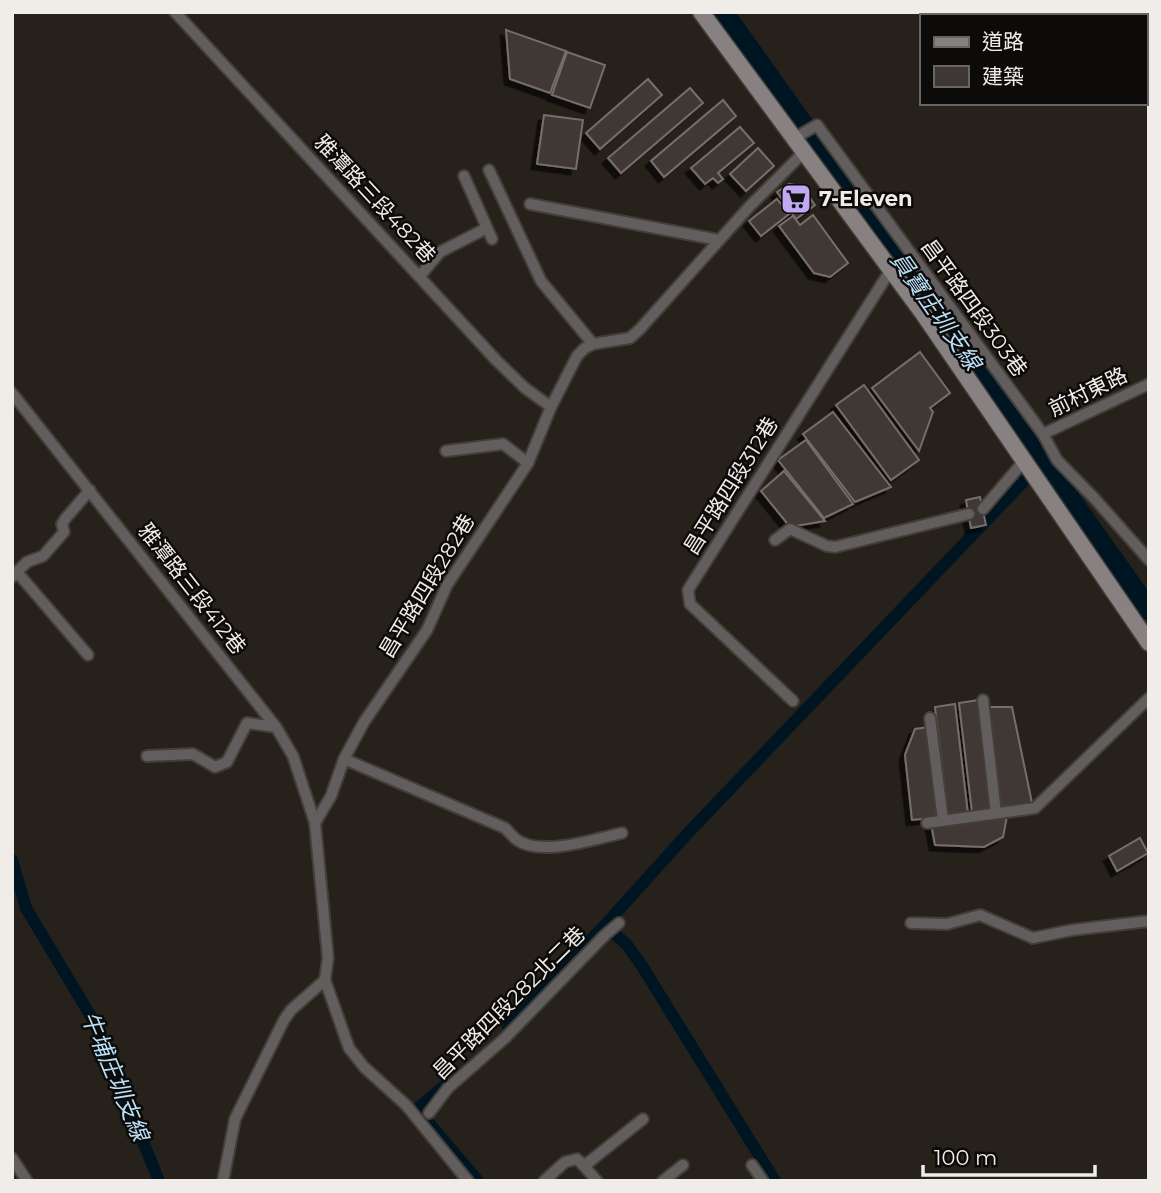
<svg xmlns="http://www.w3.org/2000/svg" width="1161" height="1193" font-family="Montserrat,'Noto Sans TC',sans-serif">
<defs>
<filter id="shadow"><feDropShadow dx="-5.5" dy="5.5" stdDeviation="0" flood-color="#0009"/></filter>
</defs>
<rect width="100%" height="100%" fill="#26211b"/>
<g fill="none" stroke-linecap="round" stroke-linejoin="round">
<g stroke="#001522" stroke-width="12">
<path d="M 12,860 L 26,908 L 95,1023 L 159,1181"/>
<path d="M 605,925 L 627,945 L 642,966 L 775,1181"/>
<path d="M 508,1027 L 605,925 L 689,832 L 1043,461"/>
<path d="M 451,1080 L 417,1109 L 478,1181"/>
</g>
<path stroke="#001522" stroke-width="21" d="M 723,12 L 1149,610"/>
</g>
<g fill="#3f3735" stroke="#776e6b" stroke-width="2" filter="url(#shadow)">
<path d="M 506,30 L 566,51 L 550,93 L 510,79 Z"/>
<path d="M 567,52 L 605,65 L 590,108 L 552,95 Z"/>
<path d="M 648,79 L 662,95 L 600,149 L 586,133 Z"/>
<path d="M 690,88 L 703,103 L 621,173 L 608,158 Z"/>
<path d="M 723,100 L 736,116 L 664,177 L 651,161 Z"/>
<path d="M 544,115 L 583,120 L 576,169 L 537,164 Z"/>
<path d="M 740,127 L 754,143 L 718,173 L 723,179 L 718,183 L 713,178 L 705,184 L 691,168 Z"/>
<path d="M 758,148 L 774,166 L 746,191 L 730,174 Z"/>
<path d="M 789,184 L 801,186 L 815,205 L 796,219 L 777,192 Z"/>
<path d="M 777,199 L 789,214 L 761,236 L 749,221 Z"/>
<path d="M 813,215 L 848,263 L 830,277 L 814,273 L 779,226 L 793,216 L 800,225 Z"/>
<path d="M 920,352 L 950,393 L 930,408 L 933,412 L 919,451 L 872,388 Z"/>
<path d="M 864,385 L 919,460 L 891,480 L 836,405 Z"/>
<path d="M 833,412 L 891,487 L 855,502 L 803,434 Z"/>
<path d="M 806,440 L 853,504 L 824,518 L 778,460 Z"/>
<path d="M 784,471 L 825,521 L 790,527 L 761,491 Z"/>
<path d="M 980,497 L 986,525 L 971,528 L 966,500 Z"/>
<path d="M 979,700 L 992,810 L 972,812 L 959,703 Z"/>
<path d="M 955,704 L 968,814 L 948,816 L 935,707 Z"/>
<path d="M 989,707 L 1012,707 L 1032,803 L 1001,808 Z"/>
<path d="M 930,727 L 940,817 L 912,820 L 905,755 L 915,729 Z"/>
<path d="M 1007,816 L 1003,837 L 984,847 L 935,845 L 931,824 Z"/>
<path d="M 1140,838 L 1148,853 L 1117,871 L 1109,856 Z"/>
</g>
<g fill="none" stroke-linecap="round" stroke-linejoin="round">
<g stroke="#423e38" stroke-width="14">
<g id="street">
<path d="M 175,12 L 497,361 L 525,388 L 551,407"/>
<path d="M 793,139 L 817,125 L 1043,434 L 1057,460 L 1095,499 L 1149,560"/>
<path d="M 489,170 L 541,281 L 593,344"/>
<path d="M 464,176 L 492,239"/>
<path d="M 530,204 L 719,240"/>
<path d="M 420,276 L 440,252 L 487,228"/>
<path d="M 12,393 L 276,727 L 293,756 L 315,823"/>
<path d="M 1043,434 L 1149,384"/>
<path d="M 446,451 L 503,444 L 528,463"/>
<path d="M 983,509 L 1024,461"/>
<path d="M 775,540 L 790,529 L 827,546 L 835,547 L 969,514"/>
<path d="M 17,572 L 88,655"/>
<path d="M 12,577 L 27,562 L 43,556 L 64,532 L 62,524 L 65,519 L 90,490"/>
<path d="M 983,700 L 996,813"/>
<path d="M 793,701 L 690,604 L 688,590 L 890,271"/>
<path d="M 930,718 L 943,820"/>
<path d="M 147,756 L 193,754 L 215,767 L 227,762 L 247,723 L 276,727"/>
<path d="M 344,759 L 505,828 C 509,832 513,837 517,840 C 542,857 594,839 622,833"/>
<path d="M 927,823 L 1035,808 L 1149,698"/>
<path d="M 911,923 L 947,924 L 980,915 L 1033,938 L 1072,930 L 1149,921"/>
<path d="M 429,1113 L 448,1088 L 505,1038 L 605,935 L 619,923"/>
<path d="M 12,1158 L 27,1181"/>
<path d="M 752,1165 L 763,1181"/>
<path d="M 584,1166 L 597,1181"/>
<path d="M 223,1181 L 235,1119 L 284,1020 L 291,1010 L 325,980"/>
<path d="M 468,1181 L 406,1105 L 364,1067 L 349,1048 L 325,980 L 328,958 L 315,823 L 331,796 L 344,759 L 364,722 L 427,630 L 447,585 L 528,463 L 551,407 L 577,356 L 585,348 L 593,344 L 630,338 L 640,329 L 749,207 L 803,153"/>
<path d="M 544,1181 L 565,1162 L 577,1159 L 584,1166 L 643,1119"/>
<path d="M 663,1181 L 683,1165"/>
</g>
</g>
<g stroke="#423e38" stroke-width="19">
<path id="secondary" d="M 701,12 L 922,312 L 1149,643"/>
</g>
<use href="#street" stroke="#635e5e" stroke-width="10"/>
<use href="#secondary" stroke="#888181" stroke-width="16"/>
</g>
<defs>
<g id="supermarket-square" transform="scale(1.575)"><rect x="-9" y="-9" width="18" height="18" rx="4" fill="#c2a7f2" stroke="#0d0b09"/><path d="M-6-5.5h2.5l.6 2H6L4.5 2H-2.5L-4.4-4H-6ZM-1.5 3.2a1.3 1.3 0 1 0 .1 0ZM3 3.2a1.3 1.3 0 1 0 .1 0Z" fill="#111"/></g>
</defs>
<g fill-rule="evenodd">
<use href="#supermarket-square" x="796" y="199"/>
</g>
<g text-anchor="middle" stroke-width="5" stroke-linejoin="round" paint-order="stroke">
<g font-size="21" fill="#f0ede9" stroke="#0d0b09">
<text transform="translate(375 199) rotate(47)" y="7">雅潭路三段482巷</text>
<text transform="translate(974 308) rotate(54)" y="7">昌平路四段303巷</text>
<text transform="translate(1088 392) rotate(-26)" y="7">前村東路</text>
<text transform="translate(731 486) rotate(-58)" y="7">昌平路四段312巷</text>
<text transform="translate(427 586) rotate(-59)" y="7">昌平路四段282巷</text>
<text transform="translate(192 589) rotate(52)" y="7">雅潭路三段412巷</text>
<text transform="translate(509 1003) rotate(-45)" y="7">昌平路四段282北二巷</text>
</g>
<g font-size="21" font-weight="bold" fill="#f0ede9" stroke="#0d0b09" text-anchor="start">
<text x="819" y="206">7-Eleven</text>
</g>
<g font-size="23" font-style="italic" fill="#b8dff7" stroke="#0d0b09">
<text transform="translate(936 311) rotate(55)" y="8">員寶庄圳支線</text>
<text transform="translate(115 1076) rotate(67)" y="8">牛埔庄圳支線</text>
</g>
</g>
<rect width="1161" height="1193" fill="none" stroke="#f0ede9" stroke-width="28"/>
<rect x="920" y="14" width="228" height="91" fill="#0d0b09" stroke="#686563" stroke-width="2"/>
<rect x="934" y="37" width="35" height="10" fill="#888181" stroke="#686563" stroke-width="2"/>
<text x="982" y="49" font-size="21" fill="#f0ede9">道路</text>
<rect x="934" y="66" width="35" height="21" fill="#3f3735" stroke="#686563" stroke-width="2"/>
<text x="982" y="84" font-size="21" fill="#f0ede9">建築</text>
<path d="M923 1165v10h172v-10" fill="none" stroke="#f0ede9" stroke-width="3.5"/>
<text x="934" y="1165" font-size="21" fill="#f0ede9" stroke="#0d0b09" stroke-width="5" paint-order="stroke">100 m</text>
</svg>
